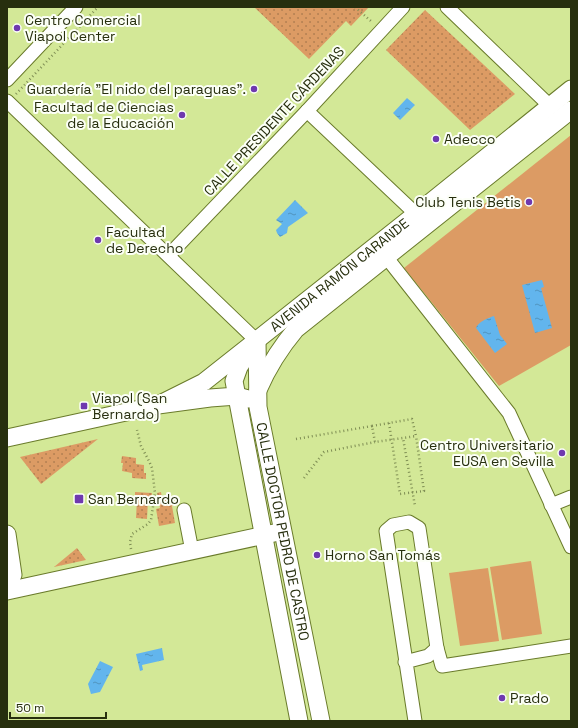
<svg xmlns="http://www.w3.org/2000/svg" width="578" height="728" font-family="'Space Grotesk',sans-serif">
<defs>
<pattern id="green-dots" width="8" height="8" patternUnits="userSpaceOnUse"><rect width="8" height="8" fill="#dc9b64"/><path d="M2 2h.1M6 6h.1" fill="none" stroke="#b27f51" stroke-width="1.8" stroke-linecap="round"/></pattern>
<pattern id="water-ripples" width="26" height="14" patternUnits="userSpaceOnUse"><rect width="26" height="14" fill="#62b5ed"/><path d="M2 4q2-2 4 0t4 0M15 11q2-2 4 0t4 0" fill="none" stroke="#5194be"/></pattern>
</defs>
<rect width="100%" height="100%" fill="#d3e897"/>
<g fill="url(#green-dots)">
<path d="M 254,7 L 369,7 L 351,26 L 346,21 L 309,59 Z"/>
<path d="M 425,10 L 515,94 L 470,130 L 386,50 Z"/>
<path d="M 98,439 L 41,484 L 20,457 Z"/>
<path d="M 122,456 L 136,458 L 136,464 L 144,465 L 144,473 L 146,473 L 146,479 L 132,478 L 132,473 L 122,471 L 123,463 L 121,463 Z"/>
<path d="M 135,492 L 152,493 L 151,500 L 148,500 L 147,519 L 136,518 L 137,499 L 135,499 Z"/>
<path d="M 161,492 L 162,498 L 170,496 L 171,500 L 174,500 L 175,505 L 172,506 L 175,523 L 159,526 L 156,509 L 160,508 L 157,493 Z"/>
<path d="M 77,548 L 86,560 L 54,567 Z"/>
</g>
<g fill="#dc9b64">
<path d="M 571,135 L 571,345 L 499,386 L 404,268 Z"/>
<path d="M 531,561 L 542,634 L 502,640 L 490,567 Z"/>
<path d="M 488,568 L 499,641 L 460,646 L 449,573 Z"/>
</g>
<g fill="url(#water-ripples)">
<path d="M 407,98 L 415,105 L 400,120 L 393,113 Z"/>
<path d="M 295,200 L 308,213 L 288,227 L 287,233 L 280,237 L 277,233 L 276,230 L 282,224 L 276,220 Z"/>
<path d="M 542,280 L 544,287 L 541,288 L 552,328 L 535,333 L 522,285 Z"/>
<path d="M 494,316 L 500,335 L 507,344 L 495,353 L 476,328 C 478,322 488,318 494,316 Z"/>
<path d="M 162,648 L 164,660 L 142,665 L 143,670 L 140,671 L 136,654 Z"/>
<path d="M 100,661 L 113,667 L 100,692 L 91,694 L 88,684 Z"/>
</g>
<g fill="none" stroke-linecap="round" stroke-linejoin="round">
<g stroke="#6a7b2b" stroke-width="15">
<g id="minor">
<path d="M 447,7 L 550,106"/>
<path d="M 7,80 L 76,7"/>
<path d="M 7,101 L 257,341"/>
<path d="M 307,111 L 416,214"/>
<path d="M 169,255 L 307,111 L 403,7"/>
<path d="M 387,258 L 509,413 L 571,547"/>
<path d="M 551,505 L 571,497"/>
<path d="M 184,510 L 192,551"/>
<path d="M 437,648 L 442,666 L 571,646"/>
<path d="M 405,662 L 428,656 L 437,648 L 419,528 L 409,522 L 393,525 L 386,531 L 415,721"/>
</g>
</g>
<g stroke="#6a7b2b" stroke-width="19">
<g id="major">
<path id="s1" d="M 257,341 L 258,407 L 321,721"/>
<path d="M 249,351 L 239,367 L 234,381 L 299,721"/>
<path d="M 258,390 C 268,367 280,348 296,329 L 571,110"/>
<path id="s2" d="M 158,405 L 204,382 L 416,214 L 571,89"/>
<path d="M 7,438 L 158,405 L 210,398 L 237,396 L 248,399"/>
<path d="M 7,534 L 13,575 L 7,585"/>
<path d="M 7,591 L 274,533"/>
</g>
</g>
<g stroke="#7f8e54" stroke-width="2.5" stroke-dasharray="1 3" stroke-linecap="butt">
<path d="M 355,7 L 372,22"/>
<path d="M 16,94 L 98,7"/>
<path d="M 389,423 L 400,494 L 424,491 L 416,436"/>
<path d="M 372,426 L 412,419 L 416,436 L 403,438"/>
<path d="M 296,439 L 372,426 L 375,442 L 403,438 L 415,506"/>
<path d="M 304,478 L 324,452 L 375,442"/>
<path d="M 131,549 L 130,542 L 132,534 L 148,524 L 151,520 L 155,493 L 152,468 L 149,461 L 141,446 L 137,430"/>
</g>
<use href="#minor" stroke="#fff" stroke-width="13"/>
<use href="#major" stroke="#fff" stroke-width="17"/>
</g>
<g fill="#6f39af" stroke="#fcfff7" stroke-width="1.5">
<circle cx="17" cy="28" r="4"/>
<circle cx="254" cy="89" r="4"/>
<circle cx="182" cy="115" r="4"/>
<circle cx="436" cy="139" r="4"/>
<circle cx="529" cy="202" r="4"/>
<circle cx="98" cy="240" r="4"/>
<rect x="80" y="402" width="8" height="8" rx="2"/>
<circle cx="562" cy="453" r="4"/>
<rect x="74" y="494" width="10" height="10" rx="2"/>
<circle cx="317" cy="555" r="4"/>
<circle cx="502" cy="698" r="4"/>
</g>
<g text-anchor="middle" stroke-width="4" stroke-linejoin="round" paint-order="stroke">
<g font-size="14" fill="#272f0e" stroke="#fcfff7" text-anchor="start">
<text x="25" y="25">Centro Comercial<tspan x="25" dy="16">Viapol Center</tspan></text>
<text x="246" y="94" text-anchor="end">Guardería "El nido del paraguas".</text>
<text x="174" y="112" text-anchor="end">Facultad de Ciencias<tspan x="174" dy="16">de la Educación</tspan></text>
<text x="444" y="144">Adecco</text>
<text x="521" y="207" text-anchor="end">Club Tenis Betis</text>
<text x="106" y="237">Facultad<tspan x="106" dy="16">de Derecho</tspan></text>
<text x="92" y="403">Viapol (San<tspan x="92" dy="16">Bernardo)</tspan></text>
<text x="554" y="450" text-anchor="end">Centro Universitario<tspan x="554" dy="16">EUSA en Sevilla</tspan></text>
<text x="88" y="504">San Bernardo</text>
<text x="325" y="560">Horno San Tomás</text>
<text x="510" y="703">Prado</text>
</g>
<g font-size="14" fill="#272f0e" stroke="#fcfff7">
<text transform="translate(274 121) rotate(-47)" y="5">CALLE PRESIDENTE CÁRDENAS</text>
<text dy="5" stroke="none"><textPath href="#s2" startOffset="224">AVENIDA RAMÓN CARANDE</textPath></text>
<text dy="5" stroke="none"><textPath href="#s1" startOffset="193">CALLE DOCTOR PEDRO DE CASTRO</textPath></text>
</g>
</g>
<rect width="578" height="728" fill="none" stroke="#272f0e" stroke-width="16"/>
<path d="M10 712v6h96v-6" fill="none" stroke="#272f0e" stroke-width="2"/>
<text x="16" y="712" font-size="12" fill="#272f0e" stroke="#fcfff7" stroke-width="3" paint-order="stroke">50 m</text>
</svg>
